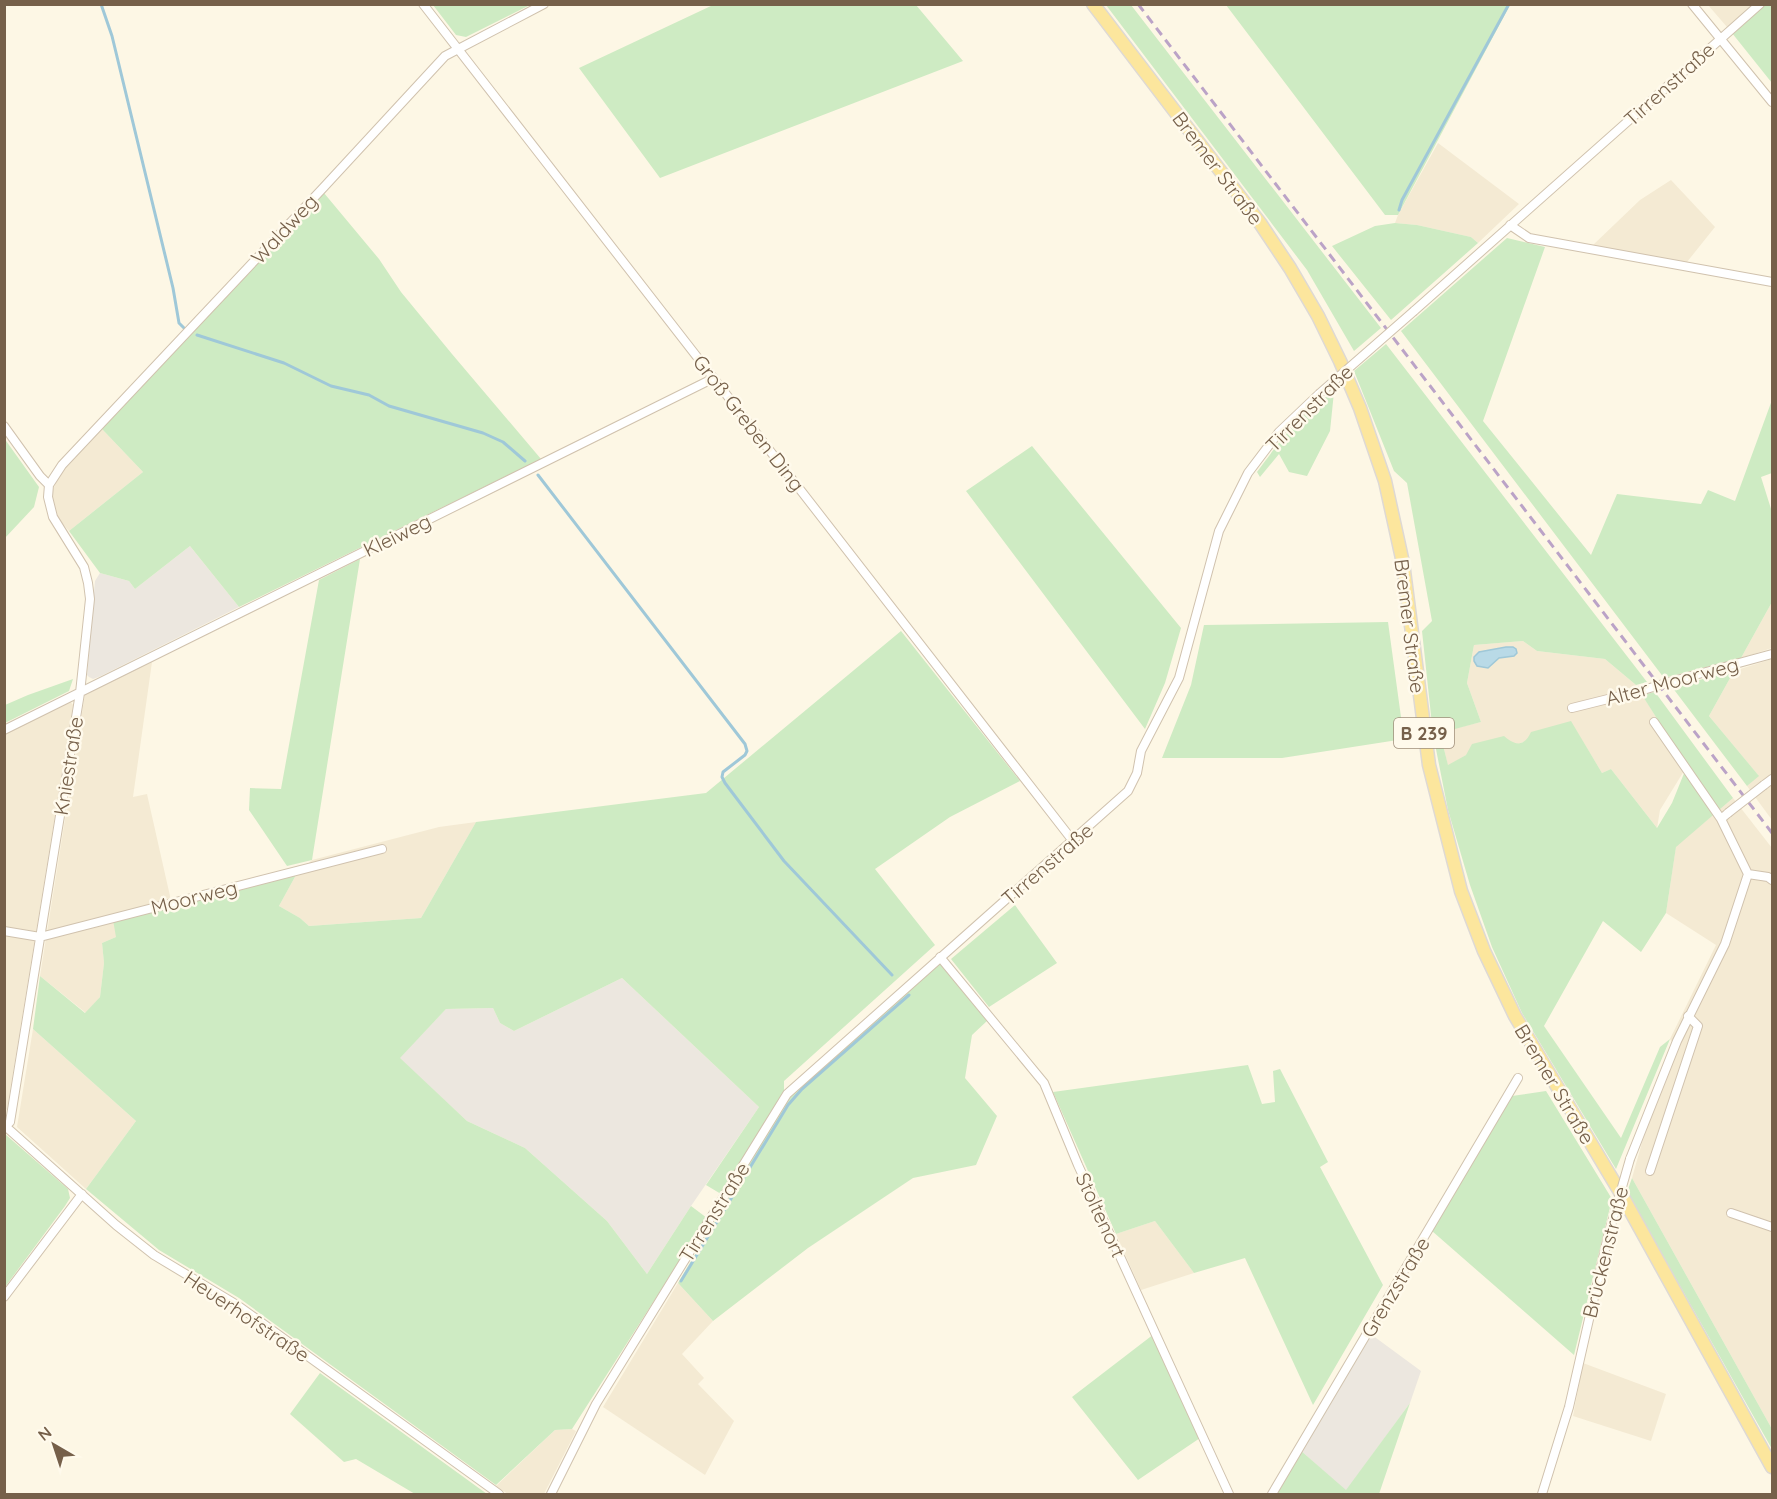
<svg xmlns="http://www.w3.org/2000/svg" width="1777" height="1499" font-family="Quicksand,sans-serif">
<style>
.residential{fill:#f4ead3}
.industrial{fill:#ece7df}
.green{fill:#ceebc3}
.water{fill:#b9dae7;stroke:#9fc8d8;stroke-width:1.5}
.lines{fill:none;stroke-linecap:round;stroke-linejoin:round}
.stream{stroke:#9fc8d8;stroke-width:3}
.street-casing{stroke:#d0c2ae;stroke-width:10}
.primary-casing{stroke:#ded9d4;stroke-width:15}
.street{stroke:#fff;stroke-width:8}
.primary{stroke:#fce69d;stroke-width:12}
.rail{stroke:#bba3c7;stroke-width:3;stroke-dasharray:9 6;stroke-linecap:butt}
.street-bridge-casing{stroke:#d0c2ae;stroke-width:10;stroke-linecap:butt}
.street-bridge{stroke:#fff;stroke-width:8}
.labels{text-anchor:middle;dominant-baseline:central;stroke-width:5;stroke-linejoin:round;paint-order:stroke}
.shield{fill:#fffaec;stroke:#9f8e7b;stroke-width:1.5}
.shield-label{font-size:18px;font-weight:bold;fill:#76604a}
.street-label{font-size:20px;fill:#76604a;stroke:#fffaec}
</style>
<rect width="100%" height="100%" fill="#fdf7e5"/>
<path class="residential" d="M1708,5H1754L1727,27Z
M1438,143L1519,204L1478,243L1471,237L1417,225L1395,223L1398,215Z
M1671,180L1715,227L1687,262L1592,246L1640,200Z
M102,429L143,472L69,531L56,516L51,494L61,472Z
M1772,602V648L1741,658Z
M1523,641L1537,651L1605,659L1636,685L1687,766L1660,810L1657,828L1611,769L1602,773L1571,722L1519,744L1512,743L1466,755L1448,766L1440,732L1481,722L1467,683L1474,645Z
M1772,659V820L1747,786L1758,775L1709,716L1734,671Z
M152,662L133,797L147,794L172,905L116,937L102,943L104,963L100,997L86,1013L40,976L85,694Z
M70,701L73,705L7,1109L5,1111V734Z
M1733,798L1772,848V1429L1632,1178L1649,1118L1677,1050L1670,1039L1716,945L1666,913L1676,846Z
M476,822L421,918L309,926L300,918L279,906L296,875L312,860L439,827Z
M33,1029L136,1121L86,1189L17,1127Z
M1155,1221L1194,1273L1141,1290L1116,1234Z
M678,1283L713,1321L682,1354L704,1378L698,1384L734,1421L705,1475L603,1407Z
M1583,1363L1666,1394L1651,1441L1573,1416Z
M572,1429L576,1431L544,1494H508L496,1486L555,1430Z"/>
<path class="industrial" d="M190,546L239,607L101,676L93,679L89,677L87,675L95,581L100,573L129,581L135,589Z
M622,978L759,1107L691,1206L647,1274L607,1221L525,1148L467,1121L399,1058L446,1009L493,1008L500,1023L514,1031Z
M1372,1335L1421,1371L1410,1403L1346,1491L1300,1450L1325,1406Z"/>
<path class="green" d="M433,5H530L466,37L456,35Z
M713,5H916L963,61L660,178L579,68Z
M1106,5H1131L1381,328L1354,351L1307,270Z
M1226,5H1510L1398,215H1385Z
M1765,5H1772V83L1732,33Z
M324,193L379,259L401,292L452,354L541,459L239,607L190,546L135,589L129,581L100,573L69,531L143,472L102,429Z
M1395,223L1417,225L1471,237L1478,243L1391,320L1332,246L1375,226Z
M1507,238L1545,247L1483,421L1591,555L1617,494L1701,504L1708,490L1735,501L1772,400V473L1761,477L1772,512V602L1741,658L1664,678L1401,331Z
M1386,344L1647,682L1636,685L1605,659L1537,651L1523,641L1474,645L1467,683L1481,722L1440,733L1448,765L1466,755L1472,744L1504,736C1516,746 1524,747 1531,732L1571,721L1602,773L1611,769L1657,828L1672,803L1687,766L1642,695L1655,692L1733,798L1676,847L1666,913L1641,952L1603,921L1544,1026L1621,1138L1660,1047L1670,1039L1616,1169L1522,1013L1492,947L1470,885L1448,810L1433,734L1422,631L1432,621L1407,483L1394,471L1354,371Z
M1334,392L1330,431L1307,476L1289,472L1279,454L1260,477L1257,472C1277,445 1304,408 1334,392Z
M4,438L39,487L34,507L5,538Z
M1032,446L1181,628L1165,683L1145,729L966,491Z
M360,559L312,860L287,866L249,810L250,788L281,789L319,580Z
M1388,622L1404,739L1282,758H1162L1191,685L1204,625Z
M901,631L1020,781L950,817L875,869L935,945L784,1081V1091L721,1194L706,1185L759,1107L622,978L514,1031L500,1023L493,1008L446,1009L400,1058L467,1121L525,1148L607,1221L647,1274L691,1206L707,1218L572,1429L555,1430L496,1485L239,1298L159,1250L86,1189L136,1121L33,1029L40,976L85,1013L100,997L104,963L102,943L116,937L113,920L296,875L279,906L300,918L309,926L421,918L476,822L706,793Z
M1734,671L1709,716L1759,776L1747,786L1672,687Z
M73,679L69,691L5,723V705L28,695Z
M1015,905L1057,963L989,1007L951,959Z
M939,962L987,1021L972,1035L965,1078L997,1116L976,1165L913,1178L808,1248L713,1321L678,1283L789,1097Z
M1248,1065L1262,1104L1275,1102L1273,1071L1280,1069L1328,1162L1320,1167L1383,1285L1313,1405L1245,1258L1194,1273L1155,1221L1116,1234L1053,1092Z
M1546,1091L1612,1199L1574,1355L1432,1231L1512,1096Z
M5,1134L68,1189L70,1198L65,1206L5,1287Z
M1632,1178L1772,1429V1449L1627,1192Z
M1154,1334L1200,1438L1138,1480L1072,1397Z
M320,1373L487,1494H415L356,1459L344,1462L290,1414Z
M1410,1403L1379,1494H1275L1300,1450L1346,1490Z"/>
<path class="water" d="M1506,647H1513L1516,649L1517,653L1514,656L1499,658L1488,668L1477,666L1474,661V657L1479,652Z"/>
<g class="lines">
<path class="stream" d="M101,4L112,36L173,288L179,323L184,328
M1399,210L1402,200L1509,4
M197,335L284,363L331,386L369,395L389,406L483,433L503,442L525,461
M538,475L745,744L747,751L745,755L723,772L722,777L725,783L784,861L892,975
M681,1281L788,1105L802,1089L909,995"/>
<g class="street-casing">
<path id="street" d="M423,4L1073,841
M1692,4L1772,102
M1510,225L1529,238L1772,282
M1414,311L1760,4
M4,426L40,476L49,485
M1673,681L1772,654
M1572,708L1640,691
M1654,722L1721,819
M4,730L714,378
M1764,785L1772,779
M1748,874L1768,877L1772,880
M4,931L40,937L382,849
M940,957L1044,1083L1078,1165L1229,1494
M4,1125L116,1225L154,1255L237,1305L499,1494
M6,1126L10,1122L80,693L90,599L88,583L84,567L53,517L48,497L49,485L62,465L323,188L445,56L544,4
M1630,1159L1677,1041L1725,944L1748,874L1721,819L1728,813
M1650,1171L1698,1026L1688,1016
M1731,1213L1772,1227
M4,1297L82,1194
M551,1494L596,1404L787,1094L1128,791L1137,773L1141,751L1179,678L1219,531L1248,473L1279,432L1319,394
M1272,1494L1518,1078
M1542,1494L1569,1407L1608,1236"/>
</g>
<g class="primary-casing">
<path id="primary" d="M1093,4L1260,223L1290,268L1318,316L1340,361L1360,408L1385,481L1403,563L1429,765L1461,891L1484,951L1515,1016L1620,1192L1772,1467"/>
</g>
<use href="#street" class="street"/>
<use href="#primary" class="primary"/>
<path class="rail" d="M1138,4L1772,833"/>
<g class="street-bridge-casing">
<path id="street-bridge" d="M1319,394L1414,311
M1640,691L1673,681
M1728,813L1764,785
M1608,1236L1630,1159"/>
</g>
<use href="#street-bridge" class="street-bridge"/>
</g>
<g class="labels">
<rect class="shield" x="1394" y="718" width="60" height="30" rx="4.5"/>
<g class="shield-label">
<text x="1424" y="733">B 239</text>
</g>
<g class="street-label">
<text transform="translate(1669 84) rotate(-42)">Tirrenstraße</text>
<text transform="translate(1218 168) rotate(53)">Bremer Straße</text>
<text transform="translate(284 229) rotate(-47)">Waldweg</text>
<text transform="translate(1309 408) rotate(-45)">Tirrenstraße</text>
<text transform="translate(749 423) rotate(52)">Groß Greben Ding</text>
<text transform="translate(397 535) rotate(-26)">Kleiweg</text>
<text transform="translate(1410 626) rotate(83)">Bremer Straße</text>
<text transform="translate(1672 681) rotate(-15)">Alter Moorweg</text>
<text transform="translate(68 766) rotate(-81)">Kniestraße</text>
<text transform="translate(1047 864) rotate(-41)">Tirrenstraße</text>
<text transform="translate(194 897) rotate(-14)">Moorweg</text>
<text transform="translate(1555 1084) rotate(59)">Bremer Straße</text>
<text transform="translate(714 1212) rotate(-58)">Tirrenstraße</text>
<text transform="translate(1101 1215) rotate(65)">Stoltenort</text>
<text transform="translate(1605 1252) rotate(-76)">Brückenstraße</text>
<text transform="translate(1395 1287) rotate(-59)">Grenzstraße</text>
<text transform="translate(247 1316) rotate(34)">Heuerhofstraße</text>
</g>
</g>
<rect width="1777" height="1499" fill="none" stroke="#76604a" stroke-width="12"/>
<g transform="translate(54 1445) rotate(321)" stroke="#fffaec" stroke-width="4.5" paint-order="stroke">
<path d="M0-4.5L10 22L0 15L-10 22Z" fill="#76604a"/>
<text y="-9" font-size="16" font-weight="bold" text-anchor="middle" fill="#76604a">N</text>
</g>
</svg>
